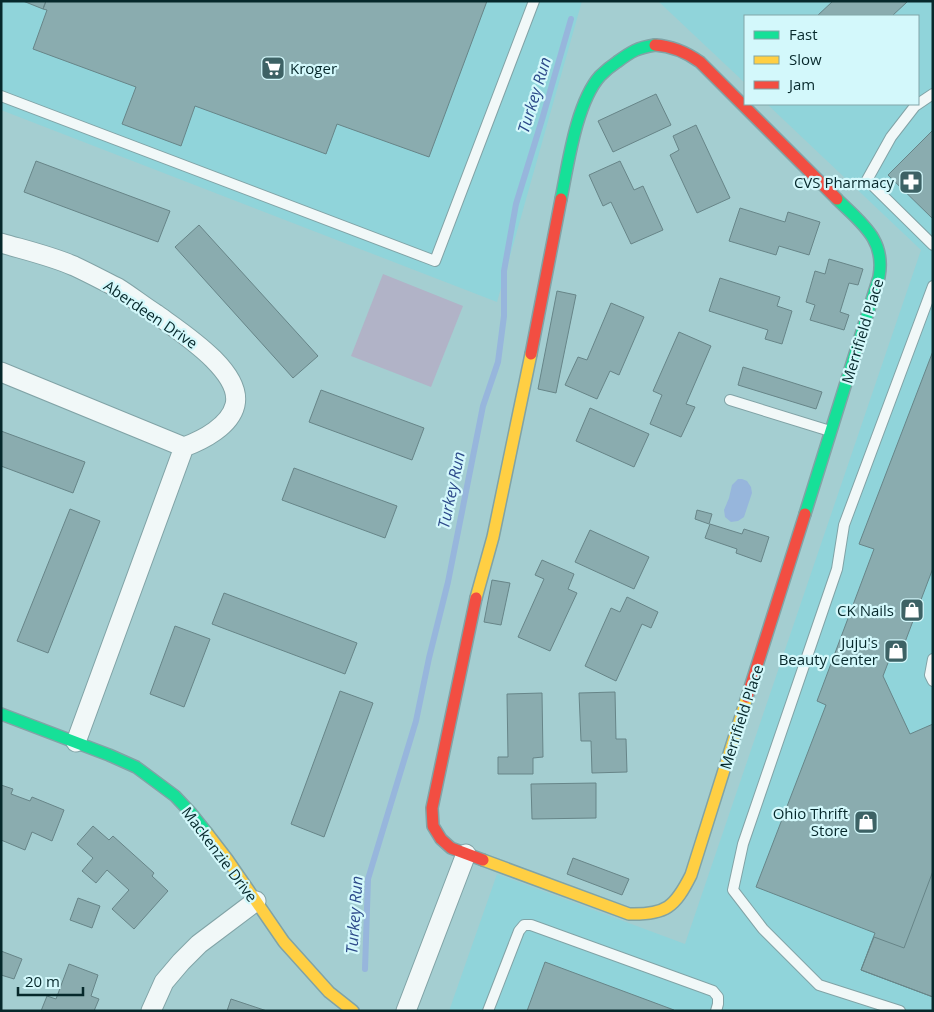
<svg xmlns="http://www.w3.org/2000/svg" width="934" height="1012" font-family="'Open Sans',sans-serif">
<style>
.built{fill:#90d4da}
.green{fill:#b1b3c7}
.water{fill:#97b6dc}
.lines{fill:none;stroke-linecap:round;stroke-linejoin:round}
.stream{stroke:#97b6dc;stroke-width:6}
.building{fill:#8aacaf;stroke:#678588}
.lane-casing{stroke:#81a3a6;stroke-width:12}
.street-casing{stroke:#81a3a6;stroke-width:21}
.fast-casing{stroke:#81a3a6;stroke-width:14}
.slow-casing{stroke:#81a3a6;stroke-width:14}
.jam-casing{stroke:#81a3a6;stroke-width:14}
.lane{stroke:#f1f8f8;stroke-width:10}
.street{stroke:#f1f8f8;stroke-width:19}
.fast{stroke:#16e098;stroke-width:11}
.slow{stroke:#ffcf43;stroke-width:11}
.jam{stroke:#f24e42;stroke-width:11}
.labels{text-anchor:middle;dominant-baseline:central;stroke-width:4.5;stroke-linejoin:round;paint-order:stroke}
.poi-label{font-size:15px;fill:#06282b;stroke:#d3f8fb;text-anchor:end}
.street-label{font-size:15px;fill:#06282b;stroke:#d3f8fb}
.water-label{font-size:16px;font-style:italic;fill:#2c4989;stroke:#d3f8fb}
</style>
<rect width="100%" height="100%" fill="#a4ced1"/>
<path class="built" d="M1,1H582L497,302L1,110Z
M658,1H933V1011H449L497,874L685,944L921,250L767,104H918V16H745V83Z"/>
<path class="green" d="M383,274L463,306L431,387L351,356Z"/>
<path class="water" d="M738,479H742L747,481L751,487L752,493L744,517L738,521L731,522L725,517L724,510L729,498L732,485Z"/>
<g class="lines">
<path class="stream" d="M365,969L368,879L416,721L429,658L448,582L483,406L498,362L504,316V271L516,204L541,123L571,19"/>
</g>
<path class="building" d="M23,1H46L43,9Z
M46,1H487L429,157L337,124L326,154L195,106L181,146L122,124L136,87L33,49L47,10L43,9Z
M833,1H907V2L892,16H817Z
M656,94L671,125L613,152L598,121Z
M696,125L730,198L697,213L670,155L679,150L673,136Z
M933,130V219L888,175Z
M36,161L170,211L158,242L24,192Z
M620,161L634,190L643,186L663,230L631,244L611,202L603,206L589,175Z
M740,208L785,222L788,212L820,222L809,255L779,246L776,255L729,241Z
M199,225L318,356L293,378L175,247Z
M829,259L863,269L858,285L849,283L840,312L849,315L844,330L810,320L815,305L806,302L815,271L825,274Z
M720,278L780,297L777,306L792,311L782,344L765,339L768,330L709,311Z
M557,291L576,295L556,393L538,389Z
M611,303L644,317L619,375L610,371L597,399L565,385L578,357L587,360Z
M679,332L711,346L686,404L695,407L681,437L650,424L662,395L653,391Z
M933,351V568L899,658L891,655L883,676L910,734L933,724V997L861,970L875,933L756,887L826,705L817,701L874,549L859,544Z
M743,367L822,392L816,409L738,385Z
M321,390L424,428L412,460L309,422Z
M590,408L649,434L634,467L576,441Z
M1,431L85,462L73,493L1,466Z
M294,468L397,506L385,538L282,500Z
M70,509L100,521L48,653L17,641Z
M697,510L712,514L709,524L695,519Z
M710,524L742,534L744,529L769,537L761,562L736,553L737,549L705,538Z
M590,530L649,557L634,589L575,562Z
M542,560L574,574L568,589L577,593L550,651L518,637L544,579L535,575Z
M492,580L510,583L501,625L484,622Z
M224,593L357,643L345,674L212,624Z
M627,597L658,612L651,628L642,624L616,681L585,666L611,608L620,612Z
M175,626L210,639L184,707L150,694Z
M340,691L373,703L324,837L291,824Z
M615,692L616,739H626L627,772L592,773L591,741H581L579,693Z
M542,693L543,757L533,758V774H498V757H508L507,694Z
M596,783V818L532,819L531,784Z
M1,785L13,789L11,794L30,801L32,797L64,810L52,841L32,832L25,850L1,840Z
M93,826L109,840L113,836L154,873L152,876L168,891L134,929L112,909L129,890L107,870L96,883L82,871L93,858L77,844Z
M573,858L629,879L622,895L567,874Z
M933,871V997L861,970L874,937L904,948Z
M78,898L100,906L92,928L70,920Z
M1,951L22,959L14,979L1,975Z
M545,962L674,1010V1011H527Z
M69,964L98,975L91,996L99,999L94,1011H41L47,996L56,999Z
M231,999L267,1011H227Z"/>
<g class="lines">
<g class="lane-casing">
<path id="lane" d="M933,94L915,106L891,137L867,180L933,245
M1,96L435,261L534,1
M730,400L830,431
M933,659L930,675L933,681
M488,1011L519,931L524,925H531L713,991L718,997V1004L716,1011
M900,1011L819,985L763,929L733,890L743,844L837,569L844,525L933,286"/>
</g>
<g class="street-casing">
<path id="street" d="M1,243C25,250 51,256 74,266C89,273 104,281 118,288C131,296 143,306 156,314C179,331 243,371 235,405C230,426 203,440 184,447
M1,372L184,447L76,742
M151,1011L164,982L181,962L199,944L256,901
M406,1011L466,854"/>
</g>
<g class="fast-casing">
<path id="fast" d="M561,199C568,165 576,103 600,76C605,71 611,66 617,62C632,51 637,48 655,45
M805,514L879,277C886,239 861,223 837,199
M1,714L109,755L136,767L175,796L191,813L207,833"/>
</g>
<g class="slow-casing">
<path id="slow" d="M476,598L493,537L531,354
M207,833L227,859L284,942L329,992L353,1011
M483,860L629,914C666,915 675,907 691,875L747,697"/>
</g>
<g class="jam-casing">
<path id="jam" d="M655,45C672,46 686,52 700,62L837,199
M531,354L561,199
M476,598L432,808L433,826L441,839L451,848L483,860
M747,697L805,514"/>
</g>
<use href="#lane" class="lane"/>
<use href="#street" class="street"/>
<use href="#fast" class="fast"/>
<use href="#slow" class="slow"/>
<use href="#jam" class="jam"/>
</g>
<defs>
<g id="supermarket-square" transform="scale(1.25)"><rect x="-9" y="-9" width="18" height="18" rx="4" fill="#3d6265" stroke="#d3f8fb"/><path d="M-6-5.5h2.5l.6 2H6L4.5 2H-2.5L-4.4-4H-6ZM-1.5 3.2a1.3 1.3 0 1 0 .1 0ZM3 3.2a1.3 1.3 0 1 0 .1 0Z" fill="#fff"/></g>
<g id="pharmacy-square" transform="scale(1.25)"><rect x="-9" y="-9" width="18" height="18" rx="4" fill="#3d6265" stroke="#d3f8fb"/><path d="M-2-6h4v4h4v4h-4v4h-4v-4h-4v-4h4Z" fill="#fff"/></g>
<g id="shop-square" transform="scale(1.25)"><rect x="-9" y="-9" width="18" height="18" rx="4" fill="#3d6265" stroke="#d3f8fb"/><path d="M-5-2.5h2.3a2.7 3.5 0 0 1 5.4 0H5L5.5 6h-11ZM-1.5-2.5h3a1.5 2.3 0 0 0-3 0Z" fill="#fff"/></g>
</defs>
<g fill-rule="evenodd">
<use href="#supermarket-square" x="273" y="68"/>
<use href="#pharmacy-square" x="911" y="182"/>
<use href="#shop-square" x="912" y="610"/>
<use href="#shop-square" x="896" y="651"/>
<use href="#shop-square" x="866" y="822"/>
</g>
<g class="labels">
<g class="poi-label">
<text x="290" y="68" text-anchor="start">Kroger</text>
<text x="894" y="182">CVS Pharmacy</text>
<text x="894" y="610">CK Nails</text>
<text x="878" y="642">Juju's<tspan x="878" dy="17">Beauty Center</tspan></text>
<text x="848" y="813">Ohio Thrift<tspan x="848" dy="17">Store</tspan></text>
</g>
<g class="street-label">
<text transform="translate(151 314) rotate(34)">Aberdeen Drive</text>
<text transform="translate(862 331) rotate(-73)">Merrifield Place</text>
<text transform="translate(741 717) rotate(-72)">Merrifield Place</text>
<text transform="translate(220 854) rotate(53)">Mackenzie Drive</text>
</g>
<g class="water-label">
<text transform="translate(534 95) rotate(-73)">Turkey Run</text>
<text transform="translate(451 490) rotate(-78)">Turkey Run</text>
<text transform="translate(354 915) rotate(-86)">Turkey Run</text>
</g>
</g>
<rect width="934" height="1012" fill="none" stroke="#06282b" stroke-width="5"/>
<rect x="744" y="15" width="175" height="90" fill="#d3f8fb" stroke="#81a5a8"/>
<rect x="754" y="31" width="25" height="8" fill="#16e098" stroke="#81a5a8"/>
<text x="789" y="40" font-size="15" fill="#06282b">Fast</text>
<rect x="754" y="56" width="25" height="8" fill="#ffcf43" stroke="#81a5a8"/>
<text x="789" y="65" font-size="15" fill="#06282b">Slow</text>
<rect x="754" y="81" width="25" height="8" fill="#f24e42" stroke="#81a5a8"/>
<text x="789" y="90" font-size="15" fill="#06282b">Jam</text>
<path d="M18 987v8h65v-8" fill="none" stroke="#06282b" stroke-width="2.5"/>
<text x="25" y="987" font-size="15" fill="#06282b" stroke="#d3f8fb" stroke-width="4" paint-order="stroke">20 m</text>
</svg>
